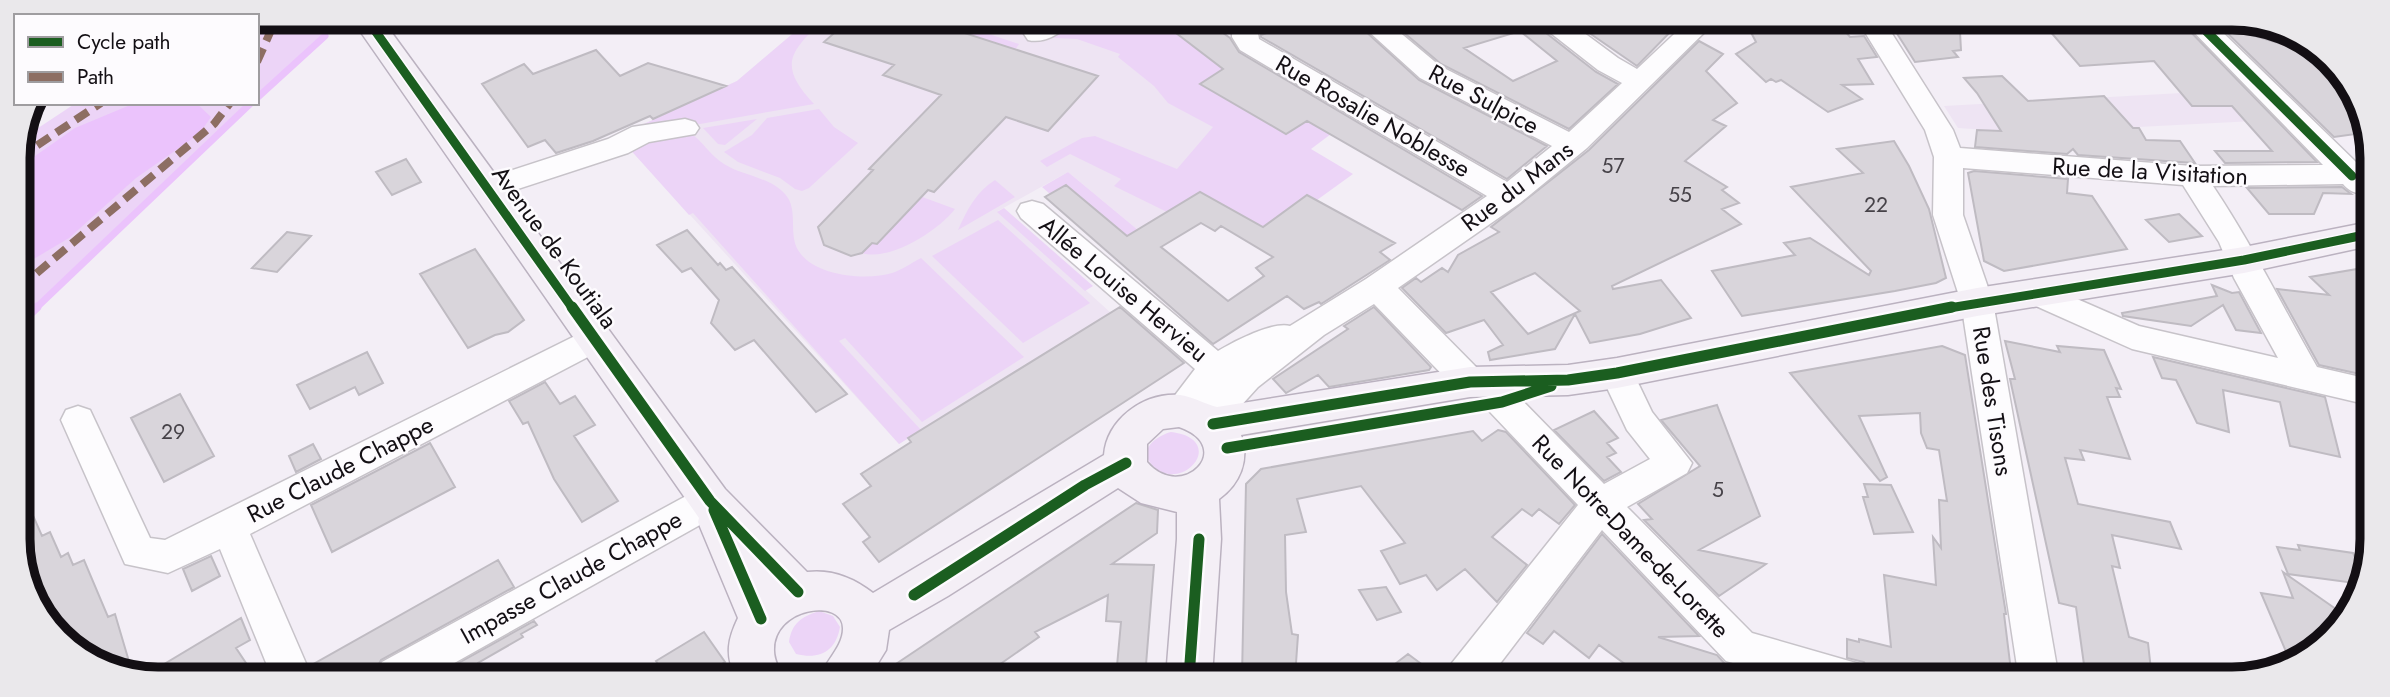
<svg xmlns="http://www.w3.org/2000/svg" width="2390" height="697" font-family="Jost,sans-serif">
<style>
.built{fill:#eee4f3}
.green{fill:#ecd4f7}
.water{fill:#ebc3fc}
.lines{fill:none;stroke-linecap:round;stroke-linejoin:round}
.stream-far1{stroke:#ebc3fc;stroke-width:7}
.stream{stroke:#ebc3fc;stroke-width:9}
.building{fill:#d9d5db;stroke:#bfbbc2;stroke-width:2;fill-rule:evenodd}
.minor-casing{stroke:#c7c3c9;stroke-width:3}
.major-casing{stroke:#bbb2c0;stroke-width:3}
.minor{fill:#fdfcfe;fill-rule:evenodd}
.major{fill:#f4eff6;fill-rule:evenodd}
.quiet{stroke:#8d6e63;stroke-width:8;stroke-dasharray:15 8;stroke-linecap:butt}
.cycleway-far1-casing{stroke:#fdfbfe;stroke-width:12}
.cycleway-casing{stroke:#fdfbfe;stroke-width:16}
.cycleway-far1{stroke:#1b5e20;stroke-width:9}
.cycleway{stroke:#1b5e20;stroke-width:11}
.labels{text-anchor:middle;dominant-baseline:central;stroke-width:5;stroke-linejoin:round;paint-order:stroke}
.number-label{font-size:21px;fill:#464248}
.street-label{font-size:24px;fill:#130f14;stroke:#fdfbfe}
.rim{fill:none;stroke:#130f14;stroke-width:9}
</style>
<rect width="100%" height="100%" fill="#f3eef6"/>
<path class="built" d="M810,19L1073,20L1128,53L1233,131L1197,195L1138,230L1068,172L998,211L1111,313L899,444L618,136L737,81Z
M2182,93L2192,106H2240L2254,121L2042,132L2002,131L1958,128L1944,106Z"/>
<path class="green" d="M257,18H342L344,20L257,98Z
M810,19H824C789,53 778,65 814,104L700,124L675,121L651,123L618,136L737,81Z
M1068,20H1137L1150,30L1163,23L1213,61L1241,46L1250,52L1242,57L1249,91L1217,73L1200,84L1306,120L1331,134L1311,149L1353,174L1317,200L1307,195L1295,204L1327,263L1201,192L1167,212L1114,186L1121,179L1070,154L1047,167L1040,161L1082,138L1095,136L1177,169L1213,127L1168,103L1154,86L1118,57L1120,54L1077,39L1054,38V30Z
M946,24L965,26L1019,44L1015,50L938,25Z
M76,103H251L19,324L18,149L20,140Z
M819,109L834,127L858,143L809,188L802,191L795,189L780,178L738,162L724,152L752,135L767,118Z
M757,119L725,145L718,144L703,128Z
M688,132C703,140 709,155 724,164C743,176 770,177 785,194C799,209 788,233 798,250C813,276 866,281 892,273C902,270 911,263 921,258L1024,357L922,422L845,338L839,341L921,430L899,444L693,213L689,215L627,146Z
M1068,172L1138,230L1127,236L1066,185L1050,194L1042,187Z
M995,180L1015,197L958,230C967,210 976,192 995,180Z
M906,191L955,209C939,230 890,262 862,253L872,243L877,244L919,199Z
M1004,208L1093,286L1085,291L997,212Z
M998,220L1090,303L1023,343L932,256Z
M1171,432C1229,439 1183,495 1153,466C1137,450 1156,436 1171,432Z
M819,611L833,616L840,627C836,651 820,660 796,654L789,642C792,623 801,617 819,611Z"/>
<path class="water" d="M135,103H196L211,117L199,134L136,178L69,238L27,263L18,271V168L75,128Z"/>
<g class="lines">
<path class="stream-far1" d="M257,98L325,36
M35,309L251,103"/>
<path class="stream" d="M19,324L37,307"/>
</g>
<path class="building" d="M850,19H921L1098,76L1048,131L1006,117L934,192L928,190L877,244L872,243L862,253L851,256L824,245L818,227L873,170L869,169L941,95L883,75L894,65L824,42Z
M1159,20H1205L1230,38L1239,52L1482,196L1462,210L1307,121L1286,134L1200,84L1223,69Z
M1305,20H1353L1419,80L1547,146L1507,179L1261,37V35Z
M1389,20L1536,21L1541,29L1596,72L1618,84L1569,129L1441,64ZM1520,31L1557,61L1513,81L1464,48Z
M1572,21H1681L1637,66Z
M1745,21H1836L1850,37L1864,36L1877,57L1858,59L1873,84L1842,85L1862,99L1828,112L1781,80L1776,82L1771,79L1766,82L1736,54L1756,42Z
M1908,21H1925L1936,33L1960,32L1961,50L1953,51L1958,57L1915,62L1891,24Z
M2042,22H2181L2317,162L2225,163L2215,151H2272L2232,106H2192L2154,61L2080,66Z
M2219,25L2301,50L2348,89L2370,132L2334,137Z
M1699,41L1723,54L1706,71L1737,103L1713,120L1726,126L1685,161L1727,187L1722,190L1739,203L1722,209L1741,224L1612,286L1613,289L1661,280L1691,318L1640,334L1590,343L1575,314L1555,349L1490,360L1488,352L1503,345L1484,320L1446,333L1402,288L1416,278L1421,282L1442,268L1448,272L1458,255L1499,232L1491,227L1589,150ZM1535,273L1580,311L1528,334L1491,292Z
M596,50L620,76L648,63L726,86L653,119L650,116L593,141L556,153L545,140L528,147L482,84L524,64L533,74Z
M2002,76L2028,101L2104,96L2133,128H2139L2146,140L2180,141L2195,163L2078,155L2073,149L2067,154L1975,147L1977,130L2001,131L1977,93L1964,78Z
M1894,141L1909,166L1929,209L1946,278L1936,283L1895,291L1742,316L1712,271L1795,255L1784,243L1810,238L1869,275L1871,271L1791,187L1863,173L1837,149Z
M406,159L421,182L392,195L376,172Z
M1974,171L2068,179L2067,193L2092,196L2127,249L2004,271L1984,261L1968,173Z
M1066,185L1127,236L1200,192L1263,227L1307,195L1395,243L1380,252L1390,260L1321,304L1319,302L1304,309L1287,296L1213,344L1045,197ZM1201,223L1215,231L1221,226L1273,257L1256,268L1264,276L1228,301L1161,247Z
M2342,187L2351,194L2323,193L2314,214H2269L2247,188Z
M2179,214L2202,236L2169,242L2146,220Z
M687,230L718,265L720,263L726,270L732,267L847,394L816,412L754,340L735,350L711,323L719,300L691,268L682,272L657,245Z
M287,232L311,236L277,272L252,268Z
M475,249L524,320L508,332L495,335L468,348L420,274Z
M2369,267V376L2319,365L2277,289L2329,295L2310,277Z
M2212,285L2232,293L2239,292L2261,333L2236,330L2223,305L2191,326L2123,316L2122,313L2217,296Z
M1120,307L1184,363L879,562L863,542L870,537L843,504L871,486L861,474L911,442L908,438Z
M1374,307L1431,367L1429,370L1329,387L1318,375L1286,393L1273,379L1348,329L1344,326Z
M2005,341L2060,352L2057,346L2104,350L2121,389L2116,388L2120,397H2107L2130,459L2080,450L2084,460L2065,458L2078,504L2170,522L2181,549L2112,535L2120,568L2112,566L2129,637L2148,643L2152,679H2086L2076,607L2059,603L2010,379H2015Z
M1942,346L1965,355L2006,614H2004L2012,679H1913L1877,668L1875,678H1872L1864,662L1847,658V639L1859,642V639L1891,647L1884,575L1936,585L1933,537L1941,548L1939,500L1947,501L1939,450L1927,448L1921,433L1920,413L1859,416L1887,477L1880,481L1790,373Z
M367,352L383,383L359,395L355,387L310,409L297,385Z
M2153,357L2325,397L2340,457L2290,446L2280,402L2223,390L2229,432L2197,423L2176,380L2162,378Z
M545,382L560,404L575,396L595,425L574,436L618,501L582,522L554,479L528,422L523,424L509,401Z
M180,394L214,456L164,482L131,418Z
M1717,405L1760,516L1699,550L1766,564L1719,596L1644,520L1652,519L1638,504L1700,466L1661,420Z
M1594,411L1618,438L1607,443L1616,453L1607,457L1621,472L1604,481L1554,430Z
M1498,430L1506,432L1575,505L1559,524L1539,509L1532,516L1522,509L1492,537L1527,565L1497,602L1465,569L1437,590L1426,575L1400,584L1381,551L1405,543L1361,486L1297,499L1306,532L1285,535L1286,592L1292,634L1298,635L1295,677H1242L1246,484L1261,469L1473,431L1482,441Z
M430,443L455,487L332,552L311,505Z
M313,444L321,459L296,472L289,456Z
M1864,484L1891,485L1913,532L1874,534L1863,497H1868Z
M20,486L42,536L50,532L61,557L68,553L73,565L84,560L108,617L115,614L133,675H121L52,632L20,567Z
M1136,503L1158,510L1157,533L1112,564L1154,565L1145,677H1116L1121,622L1106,621L1108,595L1035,632L1039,637L996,667L1002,677L878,676Z
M1602,534L1699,636L1658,637L1717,655L1725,664L1774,678H1644L1599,645L1589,658L1554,631L1543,644L1527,633Z
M2298,545L2353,553L2365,580L2362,584L2288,574L2277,547L2300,550Z
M211,556L220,576L192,591L183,569Z
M498,560L514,587L381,660L373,675H314L310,666Z
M2283,572L2343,614L2318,650L2290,661L2261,593L2293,598Z
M1386,587L1401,612L1377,620L1359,590Z
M241,618L250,640L236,648L254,675H146Z
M534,621L537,625L521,634L523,637L478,663L484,676L437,675Z
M704,632L725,662L703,676H666L656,661Z
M1408,654L1440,678L1378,677Z"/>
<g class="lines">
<g class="minor-casing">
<path id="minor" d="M1042,19L1073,20C1063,33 1044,44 1028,40L1024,34Z
M1244,20H1285L1281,26L1258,33L1259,39L1507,182L1552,146L1420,78L1356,20H1385L1440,66L1569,132L1622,83L1598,70L1543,27L1539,21H1568L1618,58L1637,69L1688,21H1716L1587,148L1520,203L1398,288L1482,373L1487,382L1482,391L1470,395L1458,391L1374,304L1324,335L1258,387L1219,430L1207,434L1195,430L1190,421L1180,425L1168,421L1163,411L1195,369L1021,218L1017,211L1021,204L1032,201L1043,204L1218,351C1233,342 1273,321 1290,326L1366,279L1487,196L1240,50L1232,37V30Z
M1858,21H1884L1953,130L1960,148L2192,166L2323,165L2184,22H2212L2358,164H2370V191C2358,195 2351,193 2343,184L2213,186C2252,244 2282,306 2317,367L2369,379V405L2132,349L2027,302L2022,294L2027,286L2038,282L2139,326L2278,358L2234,278L2219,242L2183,185L1963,168V215L1993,302L2059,679H2019L1961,302L1933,215L1934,157L1925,130Z
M685,119L695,122L699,128L695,134L649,142L628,153L487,199L476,196L472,189L476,182L608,139L632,127Z
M595,326L607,329L612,338L607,347L250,534L311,675H271L220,549L168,573L125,564L61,420L66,410L78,406L90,410L150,538L165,540Z
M1617,360L1629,364L1652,412L1692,463L1687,473L1627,507L1752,633L1863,665L1869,678H1784L1726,661L1602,530L1489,678H1446L1452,663L1578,505L1490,412L1485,402L1490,392L1502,389L1514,392L1604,484L1650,459L1627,430L1600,373L1605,364Z
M710,486L723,490L728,501L723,512L433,675H376L382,662L697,490Z"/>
</g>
<g class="major-casing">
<path id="major" d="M351,18H381L725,489L807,572C832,569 854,578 873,593L1104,455C1107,419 1144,392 1180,395C1191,396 1205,404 1217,407L1470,367L1568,365L1617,358L1977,288L2244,247L2369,222V246L2244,273L1977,316L1617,388L1568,395L1470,397L1241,435C1250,460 1240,484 1219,499L1221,539L1212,677H1166L1177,539V512L1141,503L1118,488L948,596L889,630L886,650L870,676H820C826,661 843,646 843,629C844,597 772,607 774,651C774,660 779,668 782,676H735C725,654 728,639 738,618L698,522L699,518ZM1179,427C1237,447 1182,503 1147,462V444L1163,429Z"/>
</g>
<use href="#minor" class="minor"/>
<use href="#major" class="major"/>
<path class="quiet" d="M1223,20L1245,30
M257,62L272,28L271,18
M18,158L101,103
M19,288L214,124L230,103"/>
<g class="cycleway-far1-casing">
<path id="cycleway-far1" d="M366,18L573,309
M2197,22L2352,176
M1943,309L2244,260L2369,234"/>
</g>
<g class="cycleway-casing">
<path id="cycleway" d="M572,307L710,501L798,592
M1213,424L1470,382L1568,380L1617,373L1952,307
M1227,448L1502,402L1551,386
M714,510L761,619
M914,595L1085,485L1126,463
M1189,677L1199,539"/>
</g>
<use href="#cycleway-far1" class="cycleway-far1"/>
<use href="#cycleway" class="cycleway"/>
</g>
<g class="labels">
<g class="number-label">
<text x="1613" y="166">57</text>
<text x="1680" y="195">55</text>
<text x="1876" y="205">22</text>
<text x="173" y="432">29</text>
<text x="1718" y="490">5</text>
</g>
<g class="street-label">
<text transform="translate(1484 99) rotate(28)">Rue Sulpice</text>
<text transform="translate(1373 116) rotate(30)">Rue Rosalie Noblesse</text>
<text transform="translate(2150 171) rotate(3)">Rue de la Visitation</text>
<text transform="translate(1517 186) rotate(-37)">Rue du Mans</text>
<text transform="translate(555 247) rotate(54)">Avenue de Koutiala</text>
<text transform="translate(1124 289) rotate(40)">Allée Louise Hervieu</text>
<text transform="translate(1993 401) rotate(81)">Rue des Tisons</text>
<text transform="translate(340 469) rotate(-27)">Rue Claude Chappe</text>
<text transform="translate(1631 536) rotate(46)">Rue Notre-Dame-de-Lorette</text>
<text transform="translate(571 577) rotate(-29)">Impasse Claude Chappe</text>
</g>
</g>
<path d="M0 0H2390V697H0ZM158 30H2232A128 128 0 0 1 2360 158V539A128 128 0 0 1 2232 667H158A128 128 0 0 1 30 539V158A128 128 0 0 1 158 30Z" fill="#eae8eb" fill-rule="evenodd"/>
<path class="rim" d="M158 30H2232A128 128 0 0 1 2360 158V539A128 128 0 0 1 2232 667H158A128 128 0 0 1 30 539V158A128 128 0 0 1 158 30Z"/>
<rect x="14" y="14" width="245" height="91" fill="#fdfbfe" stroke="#9f9da0" stroke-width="2"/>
<rect x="28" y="37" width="35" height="10" fill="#1b5e20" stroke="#9f9da0" stroke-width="2"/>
<text x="77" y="49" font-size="21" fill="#130f14">Cycle path</text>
<rect x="28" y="72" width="35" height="10" fill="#8d6e63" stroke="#9f9da0" stroke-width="2"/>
<text x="77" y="84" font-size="21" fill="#130f14">Path</text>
</svg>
